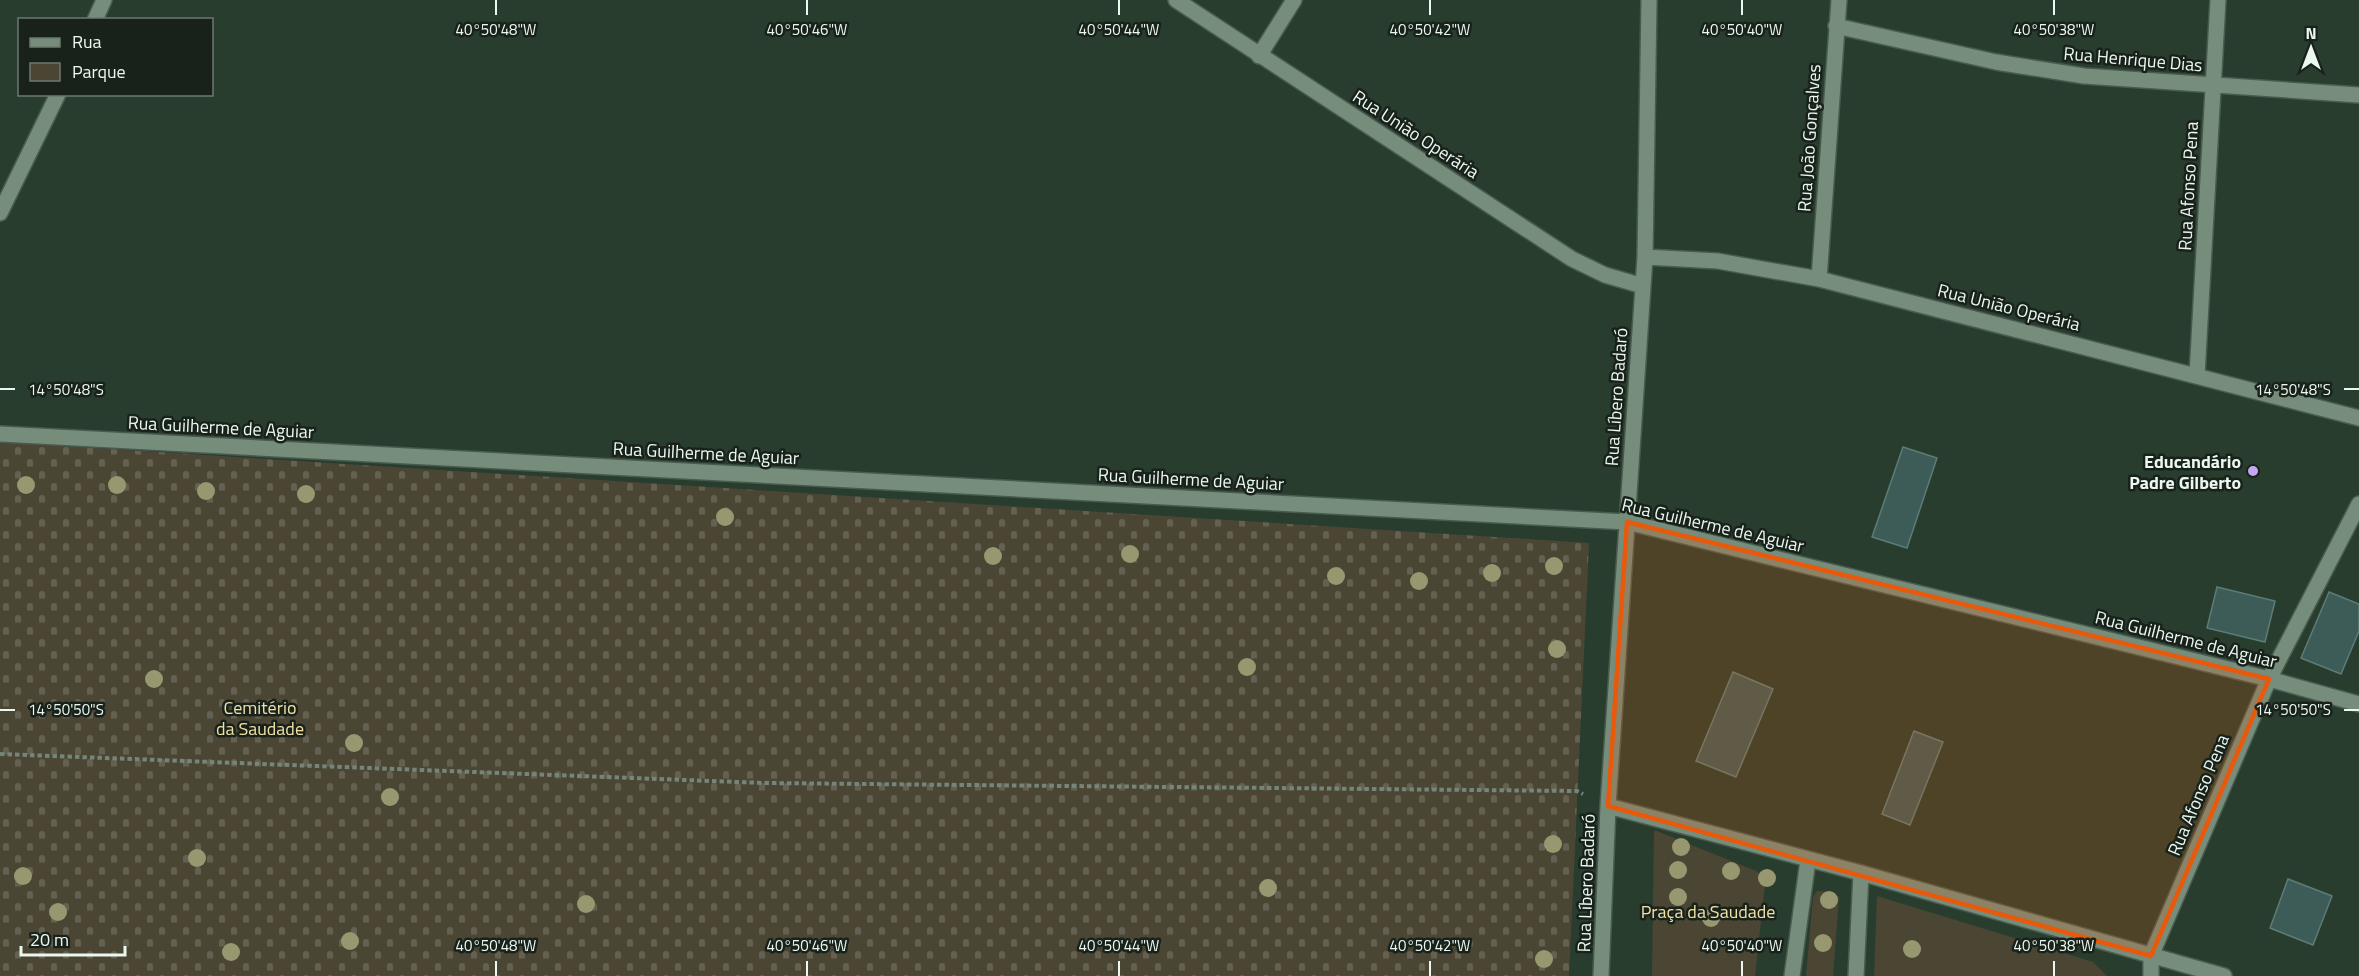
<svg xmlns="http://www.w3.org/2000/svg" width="2359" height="976" font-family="'Titillium Web',sans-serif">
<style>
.cemetery{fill:url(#cemetery-stones)}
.park{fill:#4b4634}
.building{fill:#3e5c57;stroke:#5d7c77;stroke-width:1.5}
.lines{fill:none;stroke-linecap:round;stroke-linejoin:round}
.minor-casing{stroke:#495b4f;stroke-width:18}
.path{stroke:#748579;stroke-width:4;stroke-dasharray:4.5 3;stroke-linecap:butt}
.minor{stroke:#768d7c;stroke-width:15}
.tree{fill:#979770}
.marked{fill:#e8590c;fill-opacity:0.2;stroke:#e8590c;stroke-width:4.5;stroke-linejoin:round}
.ticks{fill:none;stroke:#ebf8ef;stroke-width:2}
.poi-dot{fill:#c3a7f2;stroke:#18221b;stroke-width:2}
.labels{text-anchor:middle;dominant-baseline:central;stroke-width:5;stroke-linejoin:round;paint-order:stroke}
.street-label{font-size:18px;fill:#ebf8ef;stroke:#18221b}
.poi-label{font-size:18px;font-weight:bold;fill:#ebf8ef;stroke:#18221b;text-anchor:end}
.park-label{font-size:18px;fill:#f1e1a5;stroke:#18221b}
.ticks-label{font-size:15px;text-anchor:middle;fill:#ebf8ef;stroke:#18221b;stroke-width:5;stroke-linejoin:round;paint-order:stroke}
</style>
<defs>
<pattern id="cemetery-stones" width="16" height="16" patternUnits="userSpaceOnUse" patternTransform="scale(1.5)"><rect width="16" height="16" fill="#4b4634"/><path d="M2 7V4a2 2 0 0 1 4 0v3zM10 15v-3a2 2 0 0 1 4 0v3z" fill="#656152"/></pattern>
</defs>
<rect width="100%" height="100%" fill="#293d2f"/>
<path class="cemetery" d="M0,442L1589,543L1569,976H0Z"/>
<path class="park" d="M1654,830L1766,875L1755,976H1652Z
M1817,891L1834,892L1839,897L1833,976H1806L1813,897Z
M1877,896L2093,962L2107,976H1874Z"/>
<path class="building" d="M1903,447L1937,458L1907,548L1872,537Z
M2217,587L2275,601L2265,642L2207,628Z
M2329,592L2359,604V631L2341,674L2301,658Z
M1733,672L1773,689L1736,777L1696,761Z
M1914,731L1943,742L1910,825L1882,814Z
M2288,879L2332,896L2313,945L2270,928Z"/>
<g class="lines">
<g class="minor-casing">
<path id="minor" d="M1176,0L1572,259L1605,275L1643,286
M95,20L104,0
M1836,26L1996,62L2084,76L2359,95
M1259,56L1294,0
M0,213L58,94
M1645,257L1718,261L1819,279L2359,418
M1819,279L1839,0
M2197,375L2218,0
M0,434L1627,522L2269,679L2359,704
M1608,806L1861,873L2224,976
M1601,976L1608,806L1645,257L1649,0
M1792,976L1808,860
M1856,976L1861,873
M2151,976V956L2269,679L2359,504"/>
</g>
<path class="path" d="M0,754L764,783L1577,791L1583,794"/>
<use href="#minor" class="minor"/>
</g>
<g class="tree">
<circle cx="26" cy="485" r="9"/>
<circle cx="117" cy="485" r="9"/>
<circle cx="206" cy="491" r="9"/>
<circle cx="306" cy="494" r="9"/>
<circle cx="725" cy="517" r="9"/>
<circle cx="1130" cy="554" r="9"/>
<circle cx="993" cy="556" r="9"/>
<circle cx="1554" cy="566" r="9"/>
<circle cx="1492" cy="573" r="9"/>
<circle cx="1336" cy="576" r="9"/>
<circle cx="1419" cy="581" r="9"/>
<circle cx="1557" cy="649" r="9"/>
<circle cx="1247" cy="667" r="9"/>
<circle cx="154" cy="679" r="9"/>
<circle cx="354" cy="743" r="9"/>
<circle cx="390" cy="797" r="9"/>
<circle cx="1553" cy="844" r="9"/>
<circle cx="1681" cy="847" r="9"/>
<circle cx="197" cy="858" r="9"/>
<circle cx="1678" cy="870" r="9"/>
<circle cx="1731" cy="871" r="9"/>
<circle cx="23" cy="876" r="9"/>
<circle cx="1767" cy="878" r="9"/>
<circle cx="1268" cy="888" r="9"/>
<circle cx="1678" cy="897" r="9"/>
<circle cx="1829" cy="900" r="9"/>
<circle cx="586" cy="904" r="9"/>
<circle cx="58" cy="912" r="9"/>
<circle cx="1711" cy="918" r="9"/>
<circle cx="350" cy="941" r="9"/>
<circle cx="1823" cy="943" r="9"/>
<circle cx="1912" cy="949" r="9"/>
<circle cx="231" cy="952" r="9"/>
<circle cx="1544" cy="959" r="9"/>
</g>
<path class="marked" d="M1627,522L2269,679L2151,956L1608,806Z"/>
<path class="ticks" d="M496,0V15M807,0V15M1119,0V15M1430,0V15M1742,0V15M2054,0V15M0,389H15M2344,389H2359M0,710H15M2344,710H2359M496,961V976M807,961V976M1119,961V976M1430,961V976M1742,961V976M2054,961V976"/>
<circle class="poi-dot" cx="2253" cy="471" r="6"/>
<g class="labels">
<g class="street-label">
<text transform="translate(2133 59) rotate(5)">Rua Henrique Dias</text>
<text transform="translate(1416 134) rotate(33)">Rua União Operária</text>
<text transform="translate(1809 138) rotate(-86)">Rua João Gonçalves</text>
<text transform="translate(2188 186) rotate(-87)">Rua Afonso Pena</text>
<text transform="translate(2009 307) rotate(14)">Rua União Operária</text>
<text transform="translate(1616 397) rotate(-86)">Rua Líbero Badaró</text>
<text transform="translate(221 427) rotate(3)">Rua Guilherme de Aguiar</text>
<text transform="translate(706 453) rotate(3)">Rua Guilherme de Aguiar</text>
<text transform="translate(1191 479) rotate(3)">Rua Guilherme de Aguiar</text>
<text transform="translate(1713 525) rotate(13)">Rua Guilherme de Aguiar</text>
<text transform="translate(2186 639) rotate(14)">Rua Guilherme de Aguiar</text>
<text transform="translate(2198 795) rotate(-67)">Rua Afonso Pena</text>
<text transform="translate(1586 883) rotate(-88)">Rua Líbero Badaró</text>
</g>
<g class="poi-label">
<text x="2241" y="461">Educandário<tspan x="2241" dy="21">Padre Gilberto</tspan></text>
</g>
<g class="park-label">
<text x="260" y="707">Cemitério<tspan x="260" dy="21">da Saudade</tspan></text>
<text x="1708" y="911">Praça da Saudade</text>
</g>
</g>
<g class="ticks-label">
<text x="496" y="35">40°50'48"W</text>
<text x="807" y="35">40°50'46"W</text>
<text x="1119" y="35">40°50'44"W</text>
<text x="1430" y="35">40°50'42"W</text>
<text x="1742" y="35">40°50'40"W</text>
<text x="2054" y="35">40°50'38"W</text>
<text x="66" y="395">14°50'48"S</text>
<text x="2293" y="395">14°50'48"S</text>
<text x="66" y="715">14°50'50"S</text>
<text x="2293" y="715">14°50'50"S</text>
<text x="496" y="951">40°50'48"W</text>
<text x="807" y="951">40°50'46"W</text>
<text x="1119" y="951">40°50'44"W</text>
<text x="1430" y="951">40°50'42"W</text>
<text x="1742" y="951">40°50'40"W</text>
<text x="2054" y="951">40°50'38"W</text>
</g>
<rect x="18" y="18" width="195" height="78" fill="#18221b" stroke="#6c7870" stroke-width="1.5"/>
<rect x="30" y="38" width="30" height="9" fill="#768d7c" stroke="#6c7870" stroke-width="1.5"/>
<text x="72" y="48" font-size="18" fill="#ebf8ef">Rua</text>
<rect x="30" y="63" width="30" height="18" fill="#4b4634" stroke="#6c7870" stroke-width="1.5"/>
<text x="72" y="78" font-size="18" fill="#ebf8ef">Parque</text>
<g transform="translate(2311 48)" stroke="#18221b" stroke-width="4.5" paint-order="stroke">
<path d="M0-4.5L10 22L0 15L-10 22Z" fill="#ebf8ef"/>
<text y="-9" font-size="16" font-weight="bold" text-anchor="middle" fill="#ebf8ef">N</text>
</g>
<path d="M21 946v9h104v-9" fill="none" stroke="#ebf8ef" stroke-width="3"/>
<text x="30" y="946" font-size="18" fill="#ebf8ef" stroke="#18221b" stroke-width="4.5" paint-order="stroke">20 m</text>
</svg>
